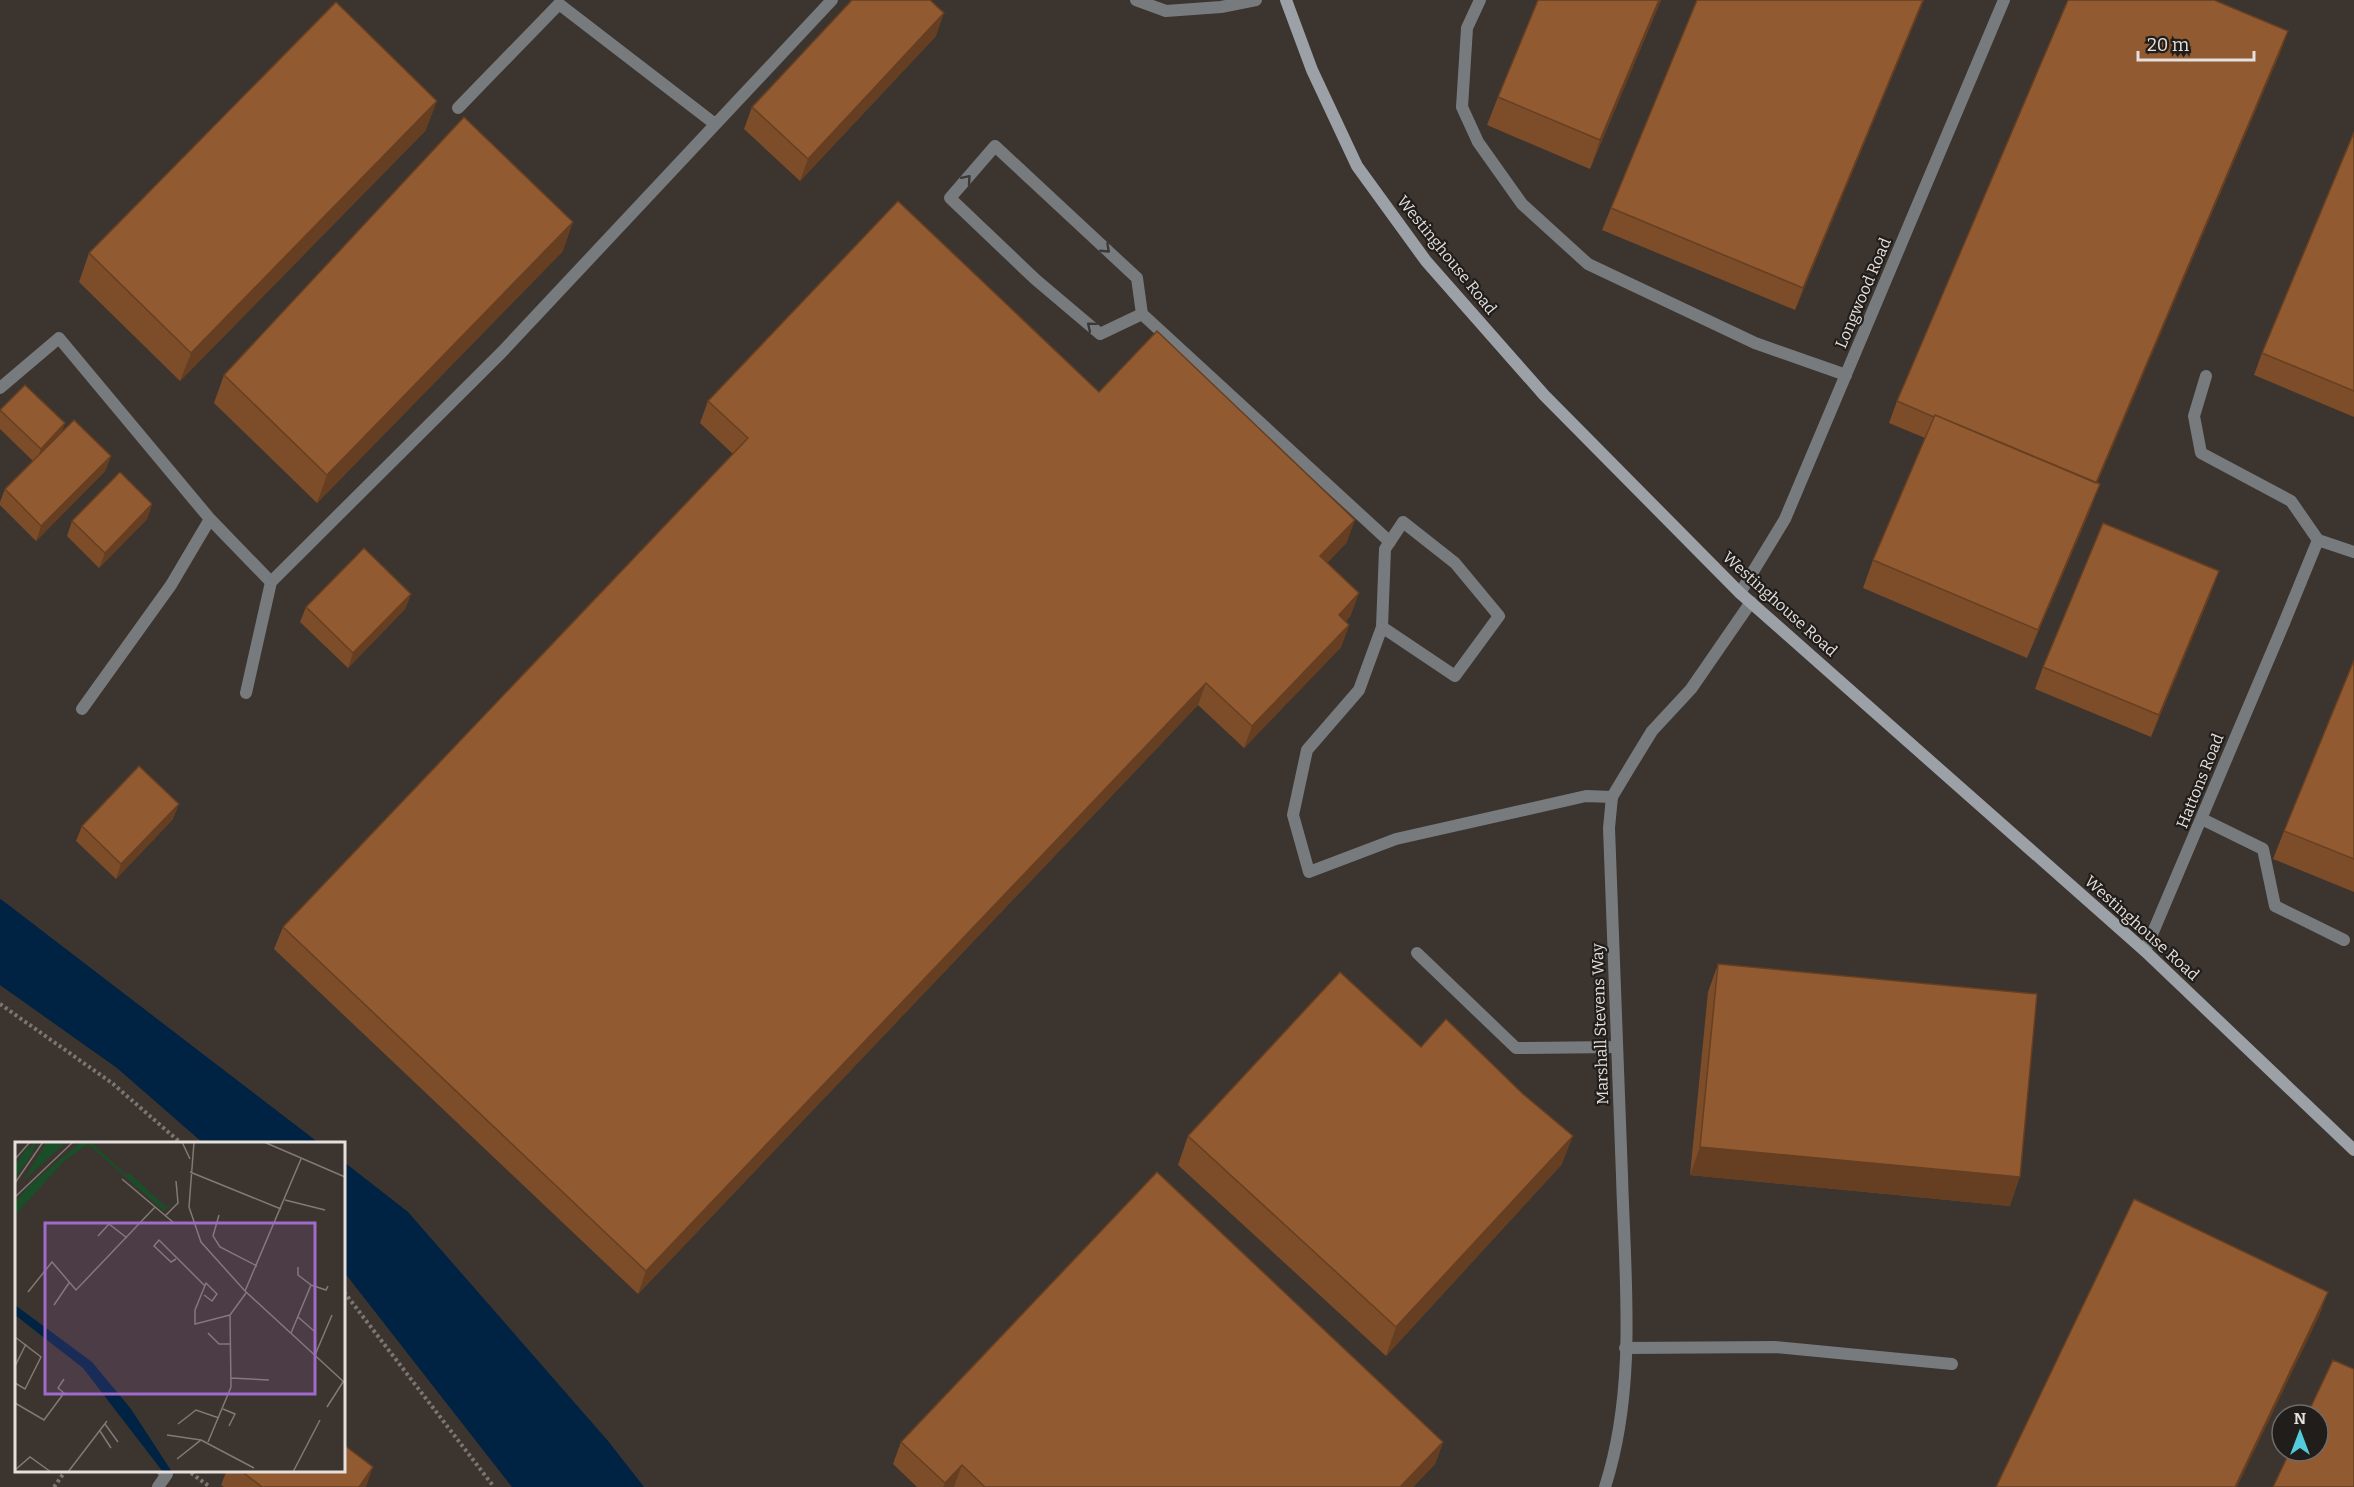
<svg xmlns="http://www.w3.org/2000/svg" width="2354" height="1487" font-family="Bitter,serif">
<style>
.water{fill:#002243}
.lines{fill:none;stroke-linecap:round;stroke-linejoin:round}
.path{stroke:#7c7571;stroke-width:4;stroke-dasharray:3 3;stroke-linecap:butt}
.lane{stroke:#777b7d;stroke-width:12}
.street{stroke:#777b7d;stroke-width:12}
.secondary{stroke:#9ba1a6;stroke-width:12}
.wall{fill:#7d4d29}
.shaded-wall{fill:#663f22}
.building{fill:#915a30;stroke:#663f22;stroke-width:1.5}
.oneway{stroke:#3a3938}
.labels{text-anchor:middle;dominant-baseline:central;stroke-width:4.5;stroke-linejoin:round;paint-order:stroke}
.street-label{font-size:16px;fill:#e5e0dd;stroke:#201d1a}
.inset-road{fill:none;stroke:#807975;stroke-width:1.5}
.view{fill:#a06bca;fill-opacity:0.15;stroke:#a06bca;stroke-width:3}
.inset-edge{fill:none;stroke:#e5e0dd;stroke-width:3}
</style>
<rect width="100%" height="100%" fill="#3c342f"/>
<path class="water" d="M0,899L2,900L319,1143H203L117,1068L0,985Z
M344,1162L408,1212L608,1441L644,1487H512L344,1272Z"/>
<g class="lines">
<path class="path" d="M0,1004L112,1083L182,1144
M344,1292L494,1487
M191,1473L210,1487
M54,1487L66,1470"/>
<path class="lane" d="M1480,0L1467,28L1462,107L1478,142L1522,204L1588,264L1755,343L1846,375
M458,108L559,4L715,124
M1142,314L1100,334L1035,279L950,198L995,146L1137,278L1142,314L1390,542
M2206,376L2194,416L2201,453L2291,501L2318,540L2284,623
M0,388L59,338L210,519L271,582L501,353L832,0
M2318,540L2354,552
M1382,627L1455,676L1499,616L1455,563L1403,522L1385,549L1382,627L1359,690L1307,750L1293,815L1309,872L1396,839L1586,796L1612,797
M246,693L271,582
M82,709L171,585L210,519
M2202,819L2263,849L2275,906L2344,940
M1417,953L1516,1048L1617,1047
M1625,1348L1775,1347L1952,1364
M158,1487L167,1474L162,1470"/>
<path class="street" d="M1136,0L1166,11L1221,7L1256,0
M1740,593L1785,519L2004,0
M2145,951L2284,623
M1605,1487C1637,1388 1625,1279 1622,1176C1617,1060 1613,944 1609,828L1612,797L1630,767L1652,731L1691,689L1751,602"/>
<path class="secondary" d="M1286,0L1312,70L1357,166L1426,261L1544,395L1740,593L2145,951L2354,1150"/>
</g>
<path class="wall" d="M1661,0L1590,169L1487,125L1498,97Z
M1697,0H1924L1795,310L1602,230L1611,208Z
M2288,31L2280,53L2097,483L2100,484L2089,513L2027,658L1863,588L1873,560L1925,438L1889,423L1897,401Z
M936,36L800,181L744,129L752,107Z
M426,130L180,381L79,282L89,253Z
M2354,132V417L2254,375L2262,353Z
M563,251L317,503L214,403L224,375Z
M1099,392L1347,542L1327,563L1351,615L1346,621L1349,625L1341,647L1244,748L1198,705L638,1294L274,949L283,927L733,454L700,423L708,401Z
M0,410L62,432L111,456L105,471L36,541L0,505V502L5,489L33,461L0,429Z
M152,504L147,519L99,568L67,536L72,521Z
M2211,593L2151,737L2035,689L2043,667Z
M411,594L405,609L348,668L300,622L306,607Z
M2354,660V892L2273,859L2284,831Z
M173,819L116,879L76,841L82,826Z
M1718,964L2010,1206L1690,1175L1708,992Z
M1421,1047L1562,1164L1386,1356L1178,1165L1188,1136Z
M901,1442H1443L1435,1464L1413,1487H917L893,1464Z
M227,1470H344L366,1487H224L221,1485Z"/>
<path class="shaded-wall" d="M1659,0H1661L1590,169L1600,140Z
M1923,0H1924L1795,310L1803,288Z
M944,13L936,36L800,181L808,159Z
M2288,31L2280,53L2087,507L2095,485Z
M437,101L426,130L180,381L191,353Z
M573,222L563,251L317,503L327,475Z
M65,423L60,438L35,464L41,449Z
M111,456L105,471L36,541L41,526Z
M2100,484L2089,513L2027,658L2038,630Z
M152,504L147,519L99,568L105,553Z
M1355,520L1347,542L1312,578L1320,556Z
M2219,571L2211,593L2151,737L2159,715Z
M1359,593L1351,615L1331,637L1339,615Z
M411,594L405,609L348,668L353,653Z
M1349,625L1341,647L1244,748L1252,726Z
M1206,683L1198,705L638,1294L646,1271Z
M179,804L173,819L116,879L121,864Z
M1573,1136L1562,1164L1386,1356L1396,1327Z
M1700,1147L2020,1177L2010,1206L1690,1175Z
M2328,1292L2320,1314L2237,1487H2235Z
M1443,1442L1435,1464L1413,1487H1400Z
M962,1465L954,1487H943L945,1483Z
M373,1467L366,1487H359Z"/>
<path class="building" d="M852,0H930L944,13L808,159L752,107Z
M1538,0H1659L1600,140L1498,97Z
M1697,0H1923L1803,288L1611,208Z
M2068,0H2214L2288,31L2096,483L1935,415L1934,417L1897,401Z
M336,2L437,101L191,353L89,253Z
M464,117L573,222L327,475L224,375Z
M2354,132V391L2262,353Z
M898,201L1099,392L1157,331L1355,520L1320,556L1359,593L1339,615L1349,625L1252,726L1206,683L646,1271L283,927L748,438L708,401Z
M25,385L65,423L41,449L0,410Z
M1935,415L2100,484L2038,630L1873,560Z
M74,420L111,456L41,526L5,489Z
M120,472L152,504L105,553L72,521Z
M2103,523L2219,571L2159,715L2043,667Z
M364,548L411,594L353,653L306,607Z
M2354,660V859L2284,831Z
M139,766L179,804L121,864L82,826Z
M1718,964L2037,994L2020,1177L1700,1147Z
M1340,972L1421,1047L1446,1019L1523,1094L1573,1136L1396,1327L1188,1136Z
M1157,1172L1443,1442L1400,1487H985L962,1465L945,1483L901,1442Z
M2134,1199L2328,1292L2235,1487H1996Z
M2333,1360L2354,1369V1487H2273L2290,1451H2318V1415H2307Z
M344,1445L373,1467L359,1487H262L240,1470H344Z"/>
<defs><path id="oneway-chevron" d="M-2-3.5L2.5 0L-2 3.5" fill="none" stroke-width="1.6" stroke-linecap="round" stroke-linejoin="round" transform="scale(1.5)"/></defs>
<g class="oneway">
<use href="#oneway-chevron" transform="translate(967 179) rotate(-49)"/>
<use href="#oneway-chevron" transform="translate(1106 249) rotate(43)"/>
<use href="#oneway-chevron" transform="translate(1091 326) rotate(-140)"/>
</g>
<g class="labels">
<g class="street-label">
<text transform="translate(1447 255) rotate(51)">Westinghouse Road</text>
<text transform="translate(1863 293) rotate(-67)">Longwood Road</text>
<text transform="translate(1780 604) rotate(42)">Westinghouse Road</text>
<text transform="translate(2200 781) rotate(-68)">Hattons Road</text>
<text transform="translate(2142 928) rotate(42)">Westinghouse Road</text>
<text transform="translate(1600 1024) rotate(-92)">Marshall Stevens Way</text>
</g>
</g>
<g transform="translate(15 1142)">
<rect width="330" height="330" fill="#3c342f"/>
<path d="M22,0L17,12L0,36V23L12,6ZM32,0H51L10,37H9ZM66,0H81L79,3L111,33L114,31L151,65L159,60L149,69L73,2L49,19L0,73V60L16,42Z" fill="#1a4e29"/>
<path d="M0,163L77,220L116,267L157,330H148L68,226L0,173Z" fill="#002243"/>
<path class="inset-road" d="M167,0L175,17M179,0L174,65L186,100L230,149L330,241M249,0L330,35M0,17L15,0M175,30L266,67M107,37L159,81H177M0,41L28,0M0,55L58,0M270,58L310,68M204,73L198,94L205,105L242,124M150,74L163,61L161,39M83,94L94,82L112,96M161,117L156,120L139,104L144,98L190,144M296,143L311,148L313,144M230,149L286,17M13,150L37,120L61,148L140,65M189,153L197,159L202,152L191,141L180,168V182L215,173M39,163L54,141M283,175L299,189M193,191L204,202H216M276,191L296,143L283,133V125M0,195L26,215L10,247L0,241M300,213L317,173M0,224L11,202M216,236L254,238M0,261L29,278L49,251L43,246L49,237M312,265L328,240M208,267L220,272L214,284M90,282L103,300M163,282L181,268L204,276M85,289L96,306M152,293L186,298M193,300L216,245L215,173L231,151M162,317L186,298L239,326M0,328L15,315L36,330M53,330L92,279M278,330L305,278"/>
<path class="view" d="M30,81H300V252H30Z"/>
<rect width="330" height="330" class="inset-edge"/>
</g>
<g transform="translate(2300 1433)"><circle r="28" fill="#201d1a" stroke="#6f6b68" stroke-width="1.5"/>
<path d="M0-4.5L10 22L0 15L-10 22Z" fill="#53cbdb"/>
<text y="-9" font-size="16" font-weight="bold" text-anchor="middle" fill="#e5e0dd">N</text>
</g>
<path d="M2138 51v9h116v-9" fill="none" stroke="#e5e0dd" stroke-width="3"/>
<text x="2147" y="51" font-size="18" fill="#e5e0dd" stroke="#201d1a" stroke-width="4.5" paint-order="stroke">20 m</text>
</svg>
